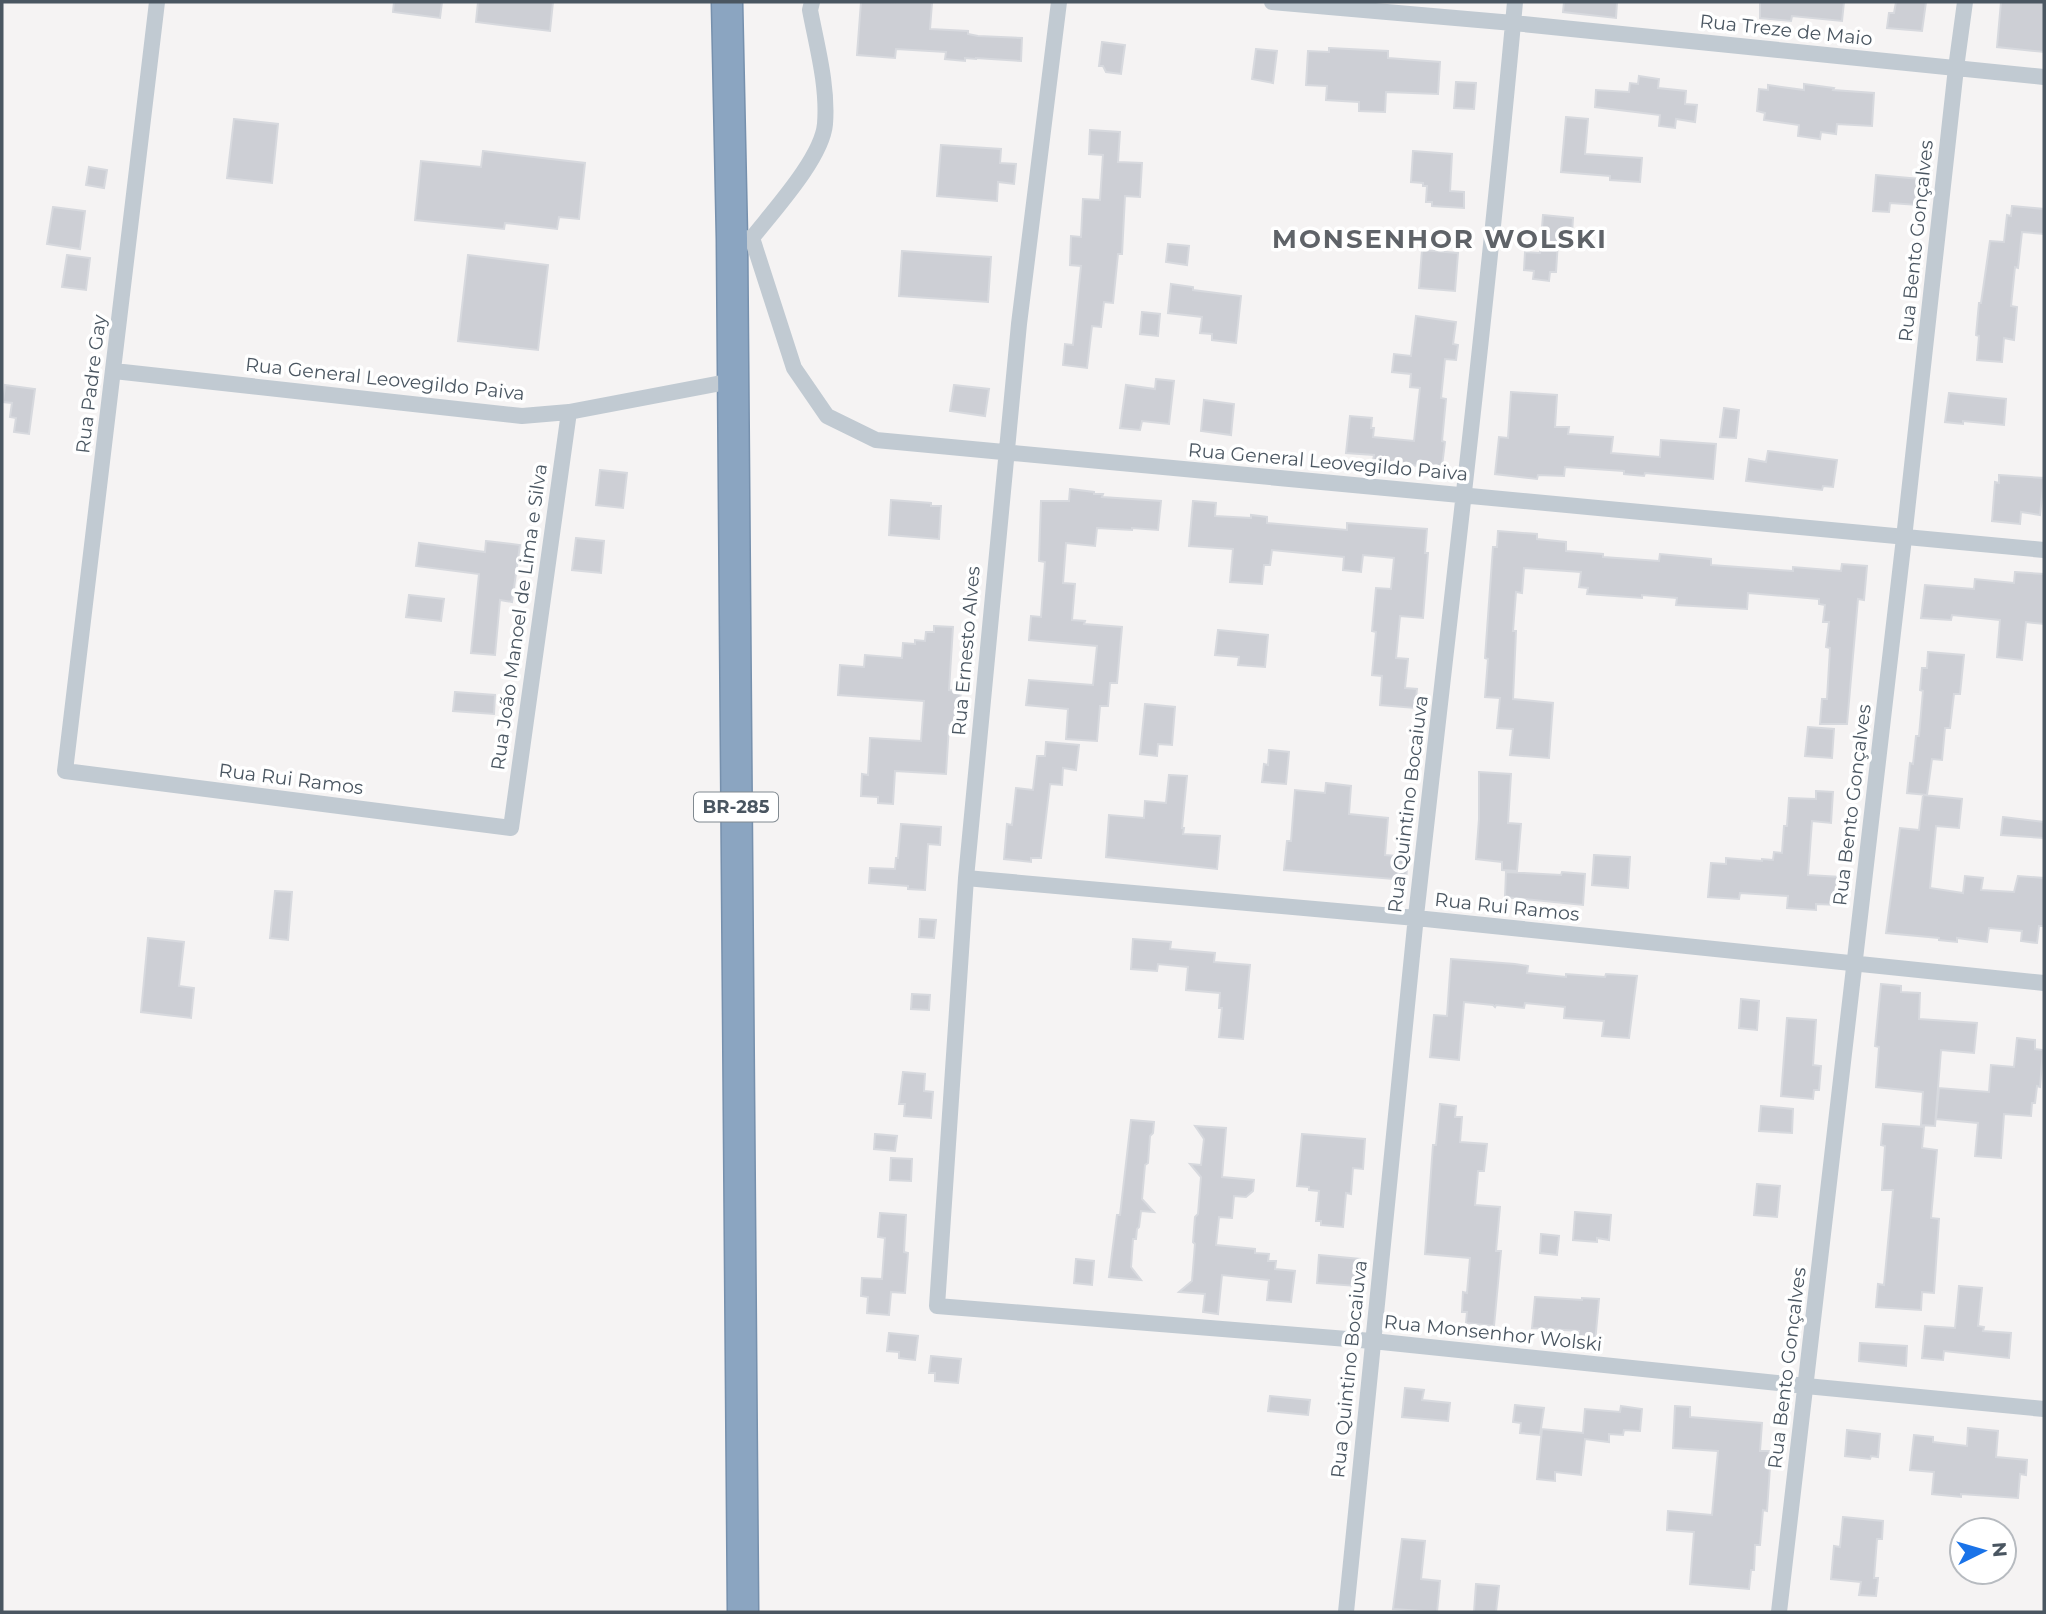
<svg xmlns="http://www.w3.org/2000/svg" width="2046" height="1614" font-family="Montserrat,sans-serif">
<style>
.building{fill:#cdcfd5;stroke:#d7d9de;stroke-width:2}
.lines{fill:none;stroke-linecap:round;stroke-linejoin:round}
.highway-casing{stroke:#7690ad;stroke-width:33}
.street{stroke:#c1cad2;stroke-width:16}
.highway{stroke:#8ba5c1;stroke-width:30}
.labels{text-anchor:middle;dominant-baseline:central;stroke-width:7;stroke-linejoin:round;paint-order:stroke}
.shield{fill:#fff;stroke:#808990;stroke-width:2}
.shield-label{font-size:18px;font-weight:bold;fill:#4a5661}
.street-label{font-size:19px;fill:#4a5661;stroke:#fff}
.district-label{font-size:26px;font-weight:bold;letter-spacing:2px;fill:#5f6368;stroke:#fff}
</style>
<rect width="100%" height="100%" fill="#f5f3f3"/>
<path class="building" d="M394,2H442L440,18L393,12Z
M478,2H553L550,31L476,22Z
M861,2L932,3L930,29L968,31V34L978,36L1022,38L1021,61L976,58V59L965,58V61L945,59L946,52L896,49L895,58L857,55Z
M1564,2H1617L1616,18L1563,12Z
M1760,2H1844L1842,21L1792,16L1791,21L1760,18Z
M1896,2H1926L1922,31L1887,28L1889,13H1894Z
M2001,2H2044V52L1997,47Z
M1102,42L1125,45L1121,74L1106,72L1103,66H1099Z
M1329,48L1388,51V58L1440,62L1438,94L1386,92L1385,112L1359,111V102L1326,100L1327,86L1306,85L1308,51L1329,52Z
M1256,49L1277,51L1273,83L1252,79Z
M1639,76L1659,79L1658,88L1686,91L1685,104L1697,105L1695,122L1676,119L1675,128L1659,126L1660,115L1595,107L1596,90L1629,92L1630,83L1638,84Z
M1456,82L1476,83L1474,109L1454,108Z
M1804,84L1834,88L1833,90L1874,93L1872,126L1837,124L1836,134L1821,132L1820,139L1798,136L1799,125L1764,120L1765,113L1757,111L1759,89L1768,90V85L1804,90Z
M1566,117L1588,119L1585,154L1642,158L1640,182L1610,180V176L1561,172Z
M234,119L278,124L272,183L227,178Z
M1090,130L1120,132L1118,162L1142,163L1140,197L1125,196L1122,254H1118L1113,303L1104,302L1101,327L1092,326L1087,368L1063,365L1065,344L1073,345L1081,266L1070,265L1071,236L1081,237L1083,199L1100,200L1103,155L1089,154Z
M941,145L1001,149L1000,163L1016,164L1014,184L998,182L997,201L937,196Z
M483,151L585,163L579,219L559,217L557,229L505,223L504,229L415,220L421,161L481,167Z
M1413,151L1452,154L1450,191L1464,192V208L1432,206V202H1426L1427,186H1423V183L1411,182Z
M89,167L107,170L104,188L86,185Z
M1876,175L1920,179L1918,205L1890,203L1889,212L1873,211Z
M2012,206L2044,209V234L2022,232L2018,268L2015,267L2011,306L2017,307L2014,340L2004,338L2002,362L1977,360L1979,336L1976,335L1979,303H1981L1990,241L2004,242L2007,215L2011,216Z
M53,207L85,211L80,249L47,244Z
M1543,215L1573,218L1572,234L1565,233V242L1558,241L1556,272H1550L1549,281L1533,279L1534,271L1524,270L1525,252L1540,253Z
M1168,244L1189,246L1187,265L1166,262Z
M1422,250L1458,253L1455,291L1419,288Z
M902,251L991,257L988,302L899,296Z
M67,255L90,258L86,290L62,287Z
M468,255L548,265L538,350L458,341Z
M1171,284L1193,287V290L1241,296L1236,343L1212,340V334L1200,333L1202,317L1168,313Z
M1142,312L1160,314L1158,336L1140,334Z
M1416,316L1456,322L1453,344L1458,345L1456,360L1445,359L1441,398L1446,399L1442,441L1445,442L1441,474L1418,471L1419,466L1373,461L1374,455L1346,453L1350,416L1372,418L1371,428H1374L1373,437L1414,441L1420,388L1410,387L1411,374L1392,372L1394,354L1411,356Z
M1156,379L1174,381L1169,424L1142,421L1140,430L1120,428L1126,385L1155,389Z
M5,385L35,389L29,434L14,432L16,418L10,417L12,403L3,402Z
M954,385L989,389L985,416L950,411Z
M1511,392L1557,395L1555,427H1569L1568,434L1613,437L1611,453L1660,457L1661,440L1716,444L1713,479L1645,473L1644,476L1624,474V471L1565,467L1564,476L1538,475L1537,479L1495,474L1499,437L1508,438Z
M1949,393L2006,399L2004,425L1963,421V424L1945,422Z
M1204,400L1234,404L1231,435L1201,431Z
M1724,408L1739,410L1736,438L1720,437Z
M1768,451L1837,460L1833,487L1823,486L1822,490L1746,481L1749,459L1766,462Z
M600,470L627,473L623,508L596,505Z
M1999,475L2044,478L2040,515L2021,512L2020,524L1992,521L1995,482L1999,483Z
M1070,489L1094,492V494H1103L1102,497L1161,501L1158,530L1132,528V530L1097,528L1095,546L1066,543L1063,583L1075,584L1072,620L1085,621L1084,624L1122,627L1117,683H1110L1108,706H1100L1097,741L1066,739L1068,709L1026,705L1029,680L1093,685L1097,646L1029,640L1031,616L1041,617L1045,562L1039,561L1041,501H1069Z
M891,500L931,503V506H941L939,539L889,535Z
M1193,501L1216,503L1215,516L1251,518V515L1267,517V523L1347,530V523L1427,529L1425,553H1428L1423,618L1400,616L1396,658L1408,659L1405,688L1417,689L1415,708L1380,705L1382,676L1372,675L1376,632L1372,631L1376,588L1391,589L1394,558L1363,555L1361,572L1343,570L1344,557L1272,550L1270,565H1264L1262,584L1230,582L1233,549L1189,546Z
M1498,531L1537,534V539L1566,542V551L1603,554V557L1659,561L1660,554L1711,559V565L1793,571V567L1841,571L1842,564L1867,566L1864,600L1858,599L1847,724H1820L1822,699H1827L1830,648L1826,647L1829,622H1823L1825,605L1819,604V599L1748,593L1747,609L1676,605L1677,598L1642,595V598L1587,594L1588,588L1579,587L1581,572L1524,568L1522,593L1516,592L1513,631H1516L1513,699L1553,703L1549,758L1510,755L1513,729L1497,728L1500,698L1485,697L1488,659L1485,658L1493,547H1497Z
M576,538L604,541L601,573L572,570Z
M486,541L520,545L512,602L500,600L495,655L471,653L479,574L416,566L419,543L485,552Z
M2015,572L2044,574V624L2026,622L2022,660L1997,657L2000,620L1952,615L1951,620L1921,618L1925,585L1974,589L1975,579L2014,583Z
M409,595L444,599L441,621L406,617Z
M934,626L953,627L949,690L961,691L958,726L949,725L946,774L895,771L893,804L878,803V797L861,796L862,774L868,775L870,738L921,741L924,701L838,695L840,665L864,667L865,655L902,658L903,643L915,644V640L925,641L926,632H934Z
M1218,630L1268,635L1265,667L1238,665L1239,657L1215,655Z
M1928,652L1964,655L1960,694H1954L1950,728H1945L1942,760L1932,759L1927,795L1907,793L1910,763L1913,764L1916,736H1919L1923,691L1920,690L1922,668H1927Z
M455,692L495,695L494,714L453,711Z
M1145,704L1175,707L1172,745L1158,744L1157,756L1140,754Z
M1808,727L1834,729L1832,758L1805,756Z
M1046,742L1079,745L1076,770L1063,768L1062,785L1050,784L1041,858H1031V862L1004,859L1007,824L1012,825L1016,788L1033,790L1037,756H1045Z
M1269,750L1289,752L1286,784L1262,782L1264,764L1268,765Z
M1479,772L1511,774L1508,823L1521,824L1517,871L1502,870V862L1476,859L1479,819Z
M1169,775L1187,776L1182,828H1184L1183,834L1220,836L1217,869L1106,857L1109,815L1144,818L1145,801L1166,803Z
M1326,783L1351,786L1349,814L1388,818L1385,855L1408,857L1406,880L1284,870L1287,841H1291L1295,790L1325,793Z
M1816,791L1833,792L1831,823L1812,821L1808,875L1841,877L1839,905L1816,904V910L1787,908L1788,896L1740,893L1739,899L1708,897L1711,863L1726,864V858L1762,861V859L1773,860L1774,852L1782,853L1784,826H1787L1789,798L1816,799Z
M1923,795L1962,799L1959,828L1936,826L1930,888L1963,893L1965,876L1983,878L1981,890L2014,892L2018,876L2044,878V926H2039L2037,943L2021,941L2022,931L1989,928L1987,942L1957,938V942L1939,940V938L1886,933L1900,828L1919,830Z
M2003,817L2044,822V838L2001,835Z
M901,824L941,827L940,845L928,844L925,890L908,889V886L869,883L870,868L895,869L896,858H898Z
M1594,855L1630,857L1628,888L1592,885Z
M1506,872L1561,875L1562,872L1585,874L1583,905L1505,897Z
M275,891L292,892L288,940L270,938Z
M920,919L936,920L934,938L919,937Z
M148,938L184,942L179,986L194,988L191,1018L141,1012Z
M1133,939L1171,942L1170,949L1215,953L1214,962L1250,965L1243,1039L1219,1037L1222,1008H1219L1220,993L1186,990L1188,967L1158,964L1157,971L1131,969Z
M1451,959L1515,964L1528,966L1527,973L1566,977V974L1605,977L1606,974L1637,976L1629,1038L1602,1036L1604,1021L1564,1018L1565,1007L1525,1003L1524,1008L1496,1005L1495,1007L1493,1005L1464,1002L1459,1060L1430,1057L1434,1015L1447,1016Z
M1881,984L1901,986V992L1920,993L1919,1019L1977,1023L1974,1053L1941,1050L1935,1126L1921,1125L1923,1092L1876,1087L1879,1047L1875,1046Z
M912,994L930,995L929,1010L911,1009Z
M1741,999L1759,1001L1757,1030L1739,1028Z
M1787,1018L1816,1020L1813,1065L1821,1066L1819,1090H1814L1813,1099L1781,1096Z
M2017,1038L2035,1040V1049L2043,1050L2040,1087L2037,1086L2035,1103H2032L2031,1116L2004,1114L2001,1158L1975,1156L1978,1123L1936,1119L1939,1088L1989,1092L1991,1065L2014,1067Z
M903,1072L925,1074L924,1091L933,1092L931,1118L904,1116L905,1104H899Z
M1440,1104L1456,1106L1455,1117H1462L1460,1142L1487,1144L1484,1171H1478L1475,1205L1500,1207L1496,1251H1501L1494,1326L1466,1323L1467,1312H1462L1463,1292L1467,1293L1470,1258L1425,1254L1433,1145H1436Z
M1761,1106L1793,1109L1792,1133L1759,1131Z
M1131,1120L1154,1122L1153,1133L1150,1136L1148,1163L1145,1165L1142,1199L1154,1212L1141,1211L1139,1227L1137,1229L1136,1239H1133L1131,1267L1141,1280L1109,1277L1117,1215H1120Z
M1883,1124L1924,1127L1922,1148L1937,1150L1931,1218L1939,1219L1934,1293L1922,1292L1921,1310L1876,1307L1878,1284L1884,1285L1893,1190H1882L1885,1146L1881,1145Z
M1195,1126L1226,1128L1222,1177L1254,1180L1253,1191L1246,1197L1234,1196L1232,1218L1219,1217L1216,1245L1255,1249V1253L1269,1254L1268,1261H1276L1275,1269L1295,1271L1291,1302L1267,1300L1269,1280L1222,1275L1218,1314L1203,1312L1205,1294L1179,1292L1192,1281L1195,1244L1193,1242L1195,1217L1198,1214L1201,1177L1190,1164L1201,1165L1204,1139Z
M875,1134L897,1136L895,1151L874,1149Z
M1302,1134L1365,1139L1363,1169L1353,1168L1351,1194L1346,1193L1343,1227L1321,1225V1221H1316L1319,1191L1309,1190V1187L1297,1186Z
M891,1158L912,1159L911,1181L890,1180Z
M1757,1184L1780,1186L1777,1217L1754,1215Z
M1575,1212L1611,1215L1609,1240L1597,1238V1242L1573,1240Z
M880,1213L906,1215L904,1252L908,1253L905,1293L891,1292L889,1315L867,1313L868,1297L861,1296L862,1278L882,1279L885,1238L878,1237Z
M1541,1234L1559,1236L1557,1255L1540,1253Z
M1319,1255L1360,1259L1357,1286L1317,1283Z
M1076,1259L1094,1261L1092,1285L1074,1283Z
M1959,1286L1982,1288L1978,1326L1984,1327L1983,1331L2011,1333L2009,1358L1944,1351L1943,1360L1922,1358L1925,1326L1955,1328Z
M1535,1297L1582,1300V1298L1599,1299L1595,1343L1578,1341L1579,1331L1532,1328Z
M889,1333L918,1336L915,1360L899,1358V1352L887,1351Z
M1860,1343L1907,1346L1906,1366L1859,1361Z
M931,1356L961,1359L958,1383L935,1381V1373H929Z
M1405,1388L1424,1390L1422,1400L1450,1403L1448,1421L1402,1417Z
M1270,1396L1310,1400L1308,1415L1268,1411Z
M1515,1405L1544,1408L1540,1435L1520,1433L1521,1423L1513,1422Z
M1621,1406L1642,1409L1640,1431L1624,1430L1623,1435L1609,1434V1442L1585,1439L1581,1475L1555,1472V1481L1537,1479L1542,1429L1583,1433L1585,1409L1620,1412Z
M1675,1406L1690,1407V1417L1762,1423L1760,1451H1769L1768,1467H1770L1767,1511L1763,1510L1760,1545H1755L1754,1570H1751L1749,1589L1690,1584L1694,1532L1667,1530L1668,1511L1712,1515L1718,1451L1673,1448Z
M1968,1428L1998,1431L1996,1457L2027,1460L2026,1475L2020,1474L2018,1498L1961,1494V1497L1932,1494L1934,1472L1910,1470L1914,1435L1933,1437V1442L1967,1446Z
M1847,1430L1880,1434L1878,1457L1871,1456L1870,1459L1845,1456Z
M1843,1517L1883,1521L1882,1539H1877L1874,1578H1878L1876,1596L1859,1595L1861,1582L1831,1579L1834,1546L1840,1547Z
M1402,1539L1425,1541L1421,1579L1440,1581L1437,1612L1393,1609Z
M1476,1584L1499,1586L1496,1612H1474Z"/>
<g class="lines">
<g class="highway-casing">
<path id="highway" d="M727,2L732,239L743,1612"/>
</g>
<path class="street" d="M157,2L65,771L511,828L569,412
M1059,2L1019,324L966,878L937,1306L1372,1341L1806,1386L2044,1409
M1272,2L1513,23L2044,77
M752,238C774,210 822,158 825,124C828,86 817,47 810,10L812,2
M732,239L752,238L794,368L827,416L876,440L2044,550
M114,371L522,416L569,412L732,381
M966,878L1416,918L2044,983
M1346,1612C1368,1380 1391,1148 1416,916C1450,611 1487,307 1515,2
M1779,1612L1904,538L1956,68L1965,2"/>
<use href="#highway" class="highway"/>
</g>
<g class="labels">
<rect class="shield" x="694" y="792.5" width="84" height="29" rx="5"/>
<g class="shield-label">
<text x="736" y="807">BR-285</text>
</g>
<g class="street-label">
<text transform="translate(1786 30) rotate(6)">Rua Treze de Maio</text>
<text transform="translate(1916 241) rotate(-84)">Rua Bento Gonçalves</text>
<text transform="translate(385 379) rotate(6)">Rua General Leovegildo Paiva</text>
<text transform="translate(91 384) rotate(-83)">Rua Padre Gay</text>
<text transform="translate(1328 462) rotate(5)">Rua General Leovegildo Paiva</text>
<text transform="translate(519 617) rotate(-82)">Rua João Manoel de Lima e Silva</text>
<text transform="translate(966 651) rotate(-85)">Rua Ernesto Alves</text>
<text transform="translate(291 779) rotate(7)">Rua Rui Ramos</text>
<text transform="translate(1408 804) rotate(-83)">Rua Quintino Bocaiuva</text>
<text transform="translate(1852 805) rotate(-83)">Rua Bento Gonçalves</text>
<text transform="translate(1507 907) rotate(6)">Rua Rui Ramos</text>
<text transform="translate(1493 1333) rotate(6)">Rua Monsenhor Wolski</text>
<text transform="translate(1787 1368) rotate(-83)">Rua Bento Gonçalves</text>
<text transform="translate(1349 1369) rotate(-84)">Rua Quintino Bocaiuva</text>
</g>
<g class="district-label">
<text x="1440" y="239">MONSENHOR WOLSKI</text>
</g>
</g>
<rect width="2046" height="1614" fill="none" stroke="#4a5661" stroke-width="7"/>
<g transform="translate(1983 1551) rotate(85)"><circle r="33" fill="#ffffff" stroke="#b7bbc0" stroke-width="2"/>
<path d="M0-5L12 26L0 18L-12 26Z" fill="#1a73e8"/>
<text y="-10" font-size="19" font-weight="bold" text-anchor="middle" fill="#4a5661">N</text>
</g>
</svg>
